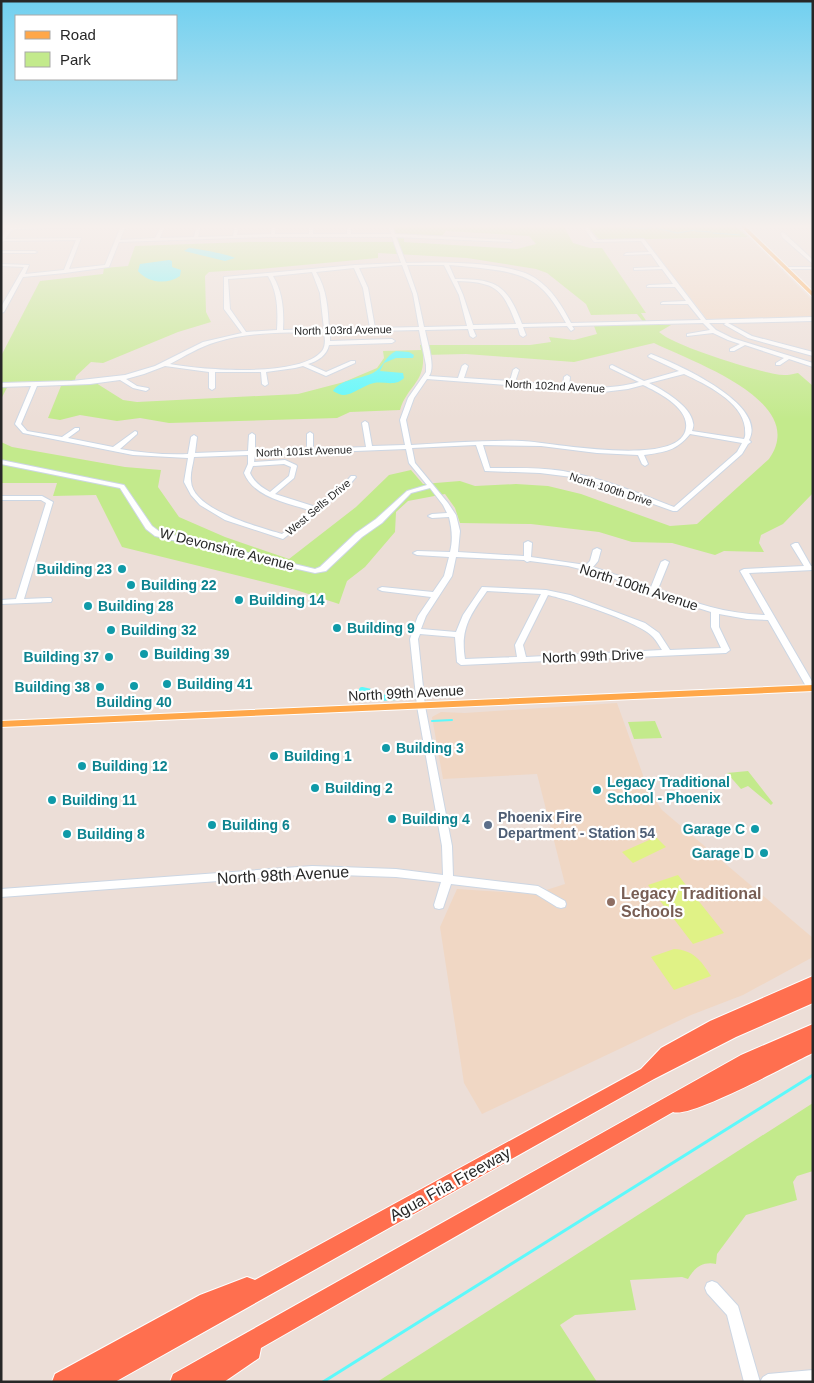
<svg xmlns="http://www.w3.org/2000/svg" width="814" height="1383" font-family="Arial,sans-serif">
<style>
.education{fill:#f0d7c4}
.green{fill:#c3ea8c;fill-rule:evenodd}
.pitch{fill:#e0f286}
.water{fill:#5df9fb}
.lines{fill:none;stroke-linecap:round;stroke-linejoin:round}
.stream-far2{stroke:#5df9fb;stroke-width:1}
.stream-far1{stroke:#5df9fb;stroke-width:2}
.stream{stroke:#5df9fb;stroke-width:3}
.canal-far1{stroke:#5df9fb;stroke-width:4}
.canal{stroke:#5df9fb;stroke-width:6}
.minor-casing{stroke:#ccd6e3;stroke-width:2}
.major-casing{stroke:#fff;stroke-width:2}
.highway-casing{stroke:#fff;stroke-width:2}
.minor{fill:#fff;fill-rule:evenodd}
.major{fill:#ffa749;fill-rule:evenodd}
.highway{fill:#ff6f4f;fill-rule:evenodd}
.culture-dot{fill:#0f9aa8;stroke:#fff;stroke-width:2}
.service-dot{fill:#5c6f8a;stroke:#fff;stroke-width:2}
.education-dot{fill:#8d6e63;stroke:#fff;stroke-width:2}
.labels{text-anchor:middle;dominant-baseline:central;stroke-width:4.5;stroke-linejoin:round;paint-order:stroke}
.far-street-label{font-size:11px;fill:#272727;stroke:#fff}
.street-label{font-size:14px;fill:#272727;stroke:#fff}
.culture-label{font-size:14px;font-weight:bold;fill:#0d838f;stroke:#fff;text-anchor:start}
.service-label{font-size:14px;font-weight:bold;fill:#4e5e75;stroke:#fff;text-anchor:start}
.near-street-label{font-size:16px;fill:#272727;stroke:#fff}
.near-education-label{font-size:16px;font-weight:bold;fill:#785e54;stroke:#fff;text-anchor:start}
</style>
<rect width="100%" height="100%" fill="#ecded7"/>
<path class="education" d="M748,237L813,301V317L707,319L645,240Z
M617,703L648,789L662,810L813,938V957L743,995L691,1015L482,1114L464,1083L440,927L457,889L534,894L565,884L537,774L443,779L432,717L441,712L465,713Z"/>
<path class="green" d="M563,225L573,243L590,248H602L646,313H641L649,325H671L659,332C674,346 753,370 775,374C783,376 790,375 798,373L813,386V493L783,524L761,535L759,543L764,552L724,551L715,555L672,543L632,542L599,532L531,524L460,523L455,508L445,494L408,501L396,512L395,532L365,567L347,581L339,604L296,590L122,547L96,495L53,496L57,483H1V442L12,447L125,467L161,470L158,487L179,517L225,537L289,559L356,507L389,475L411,470L423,484L460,481L475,486L516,484L548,486L581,494L670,526L697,524L769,459C810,401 692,362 654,343L574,362L466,354L423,355C425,383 407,386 400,410L350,412L337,418L169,423L140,418L117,421L80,415L60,420L48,418L63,381L10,382L1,399V356L40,281L103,274L104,268L128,266L135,246L247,242H398L393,226ZM446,231L529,236L536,244L517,249L404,242V235L442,236ZM378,253L467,258L536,269L547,273L586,304L591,315L637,314L645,324L594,326L597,334L574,340L549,337L551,342L530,345H420L421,350L383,351L384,358L377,368L344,382L298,394L137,402L123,400L96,383L74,384L76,376L91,362L103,363L178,332L211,322L206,312L205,276L209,272L260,269L378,258Z
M586,225H734L748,237L600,240Z
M655,721L662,738L634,739L628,722Z
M748,771L773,803L771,805L748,786L741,789L727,773Z
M813,1103V1171L797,1176L793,1182L797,1200L746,1215L717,1254L716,1264C703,1261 694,1268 688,1279L682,1277L630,1280L636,1310L575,1315L560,1325L597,1382H377Z"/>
<path class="pitch" d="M656,837L666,847L633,863L622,852Z
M678,875L724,933L693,944L648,885Z
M674,949C693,950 701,960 711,976L674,990L651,957Z"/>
<path class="water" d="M189,248C195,248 231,255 235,258L225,261L184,251Z
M169,260L172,261V267L181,270L180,276C167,285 148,283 138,271L140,264Z
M396,351L409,352L414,355L413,358H396L384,363L380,371L403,373L404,378C395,387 385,381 374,383C364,385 352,395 344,395C340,395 337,393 333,391C340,379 361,379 373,373C383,368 385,356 396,351Z"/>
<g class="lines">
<path class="stream-far2" d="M611,225L645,229L653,226L663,230
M665,230L677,233L695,230
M696,231L711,232
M713,233L740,235"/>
<path class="stream-far1" d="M432,721L452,720"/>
<path class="stream" d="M323,1382L813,1075"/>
<path class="canal-far1" d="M809,225L813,226"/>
<path class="canal" d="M362,690L371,692L378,698L398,697"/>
<g class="minor-casing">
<path id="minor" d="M62,225H126L120,240L155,238L162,225H168L164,228L160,238L194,237L197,225H201L198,237L233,236L235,225H239L237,235L271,234L272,225H276L275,234H309V225H313V234H347V225H351V234H391L388,225H392L395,234L510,240L512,242L396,237L406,263C439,262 508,261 535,278C552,289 562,306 571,323L701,320L688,304H661V303L663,302L686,301L675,287H647V286L649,285L673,284L662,269L634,270V268H636L660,267L651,254L624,255L626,253L649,252L641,241L594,242L582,225H586L597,240L644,239L706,320L813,317V321L728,323L752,336L813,352V356L748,338L725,325L724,324L726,323H709L716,330L732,338L813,363V367L789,359L780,365H776V363L784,358L745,345L734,351H730V349L740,344L728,340L713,333L687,336V334L710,330L703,323L572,326L574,329L571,331L567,326L523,327L526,335L523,337L520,335L518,328L473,329L476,336L473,338L470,336L468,329L425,330C427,341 436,367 429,376L458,378L462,366L465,364L468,366L464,378L510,381L513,370L516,368L519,370L515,382L563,385L564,377L567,375L570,377L569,386C593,388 615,389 639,382L610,368V366L612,365L644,381L679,371L649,357L648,356L651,354C677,364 768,404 749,440L751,442L748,444L742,454L677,511H673L609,488L572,477L540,473L485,471L476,445L412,448L415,463L448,503L456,515L460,531L458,552L524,556V543L528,541L532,543L531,557L586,565L590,561L593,550L597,548L601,550L598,561L593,567L651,587L661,562L665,560L669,562L658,589C693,603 727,614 765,615L740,571L744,569L804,566L791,545L795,543H798L811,566H813V570L749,573L813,683V690H808L807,688L768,620L747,619L719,614V627L730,650L726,653L461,665L457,662L455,637L420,634L418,639L425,706L452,846L453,876L538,886L565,901L566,904L565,907L561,908L557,907L536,894L451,884L443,908L439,909L435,908L434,905L441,882L396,877L312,874L1,897V889L312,866L396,869L443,875L442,846L417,706L410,639L412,633L411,631L413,629L418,616L431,597L382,591L378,589L382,587L433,592L444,576L449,557L417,555L413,553L417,551L450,552C453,540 452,529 449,517L432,518L428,516L432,514L447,513L443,505L430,488L411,493L382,523L362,537L326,571L315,573L155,536L146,529L120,488L1,464V460L124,485L152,526L160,532L315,569L320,567L356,533L376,519L407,491L427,485L409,463L406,449L255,455L254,462L285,460L296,465L297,466L294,478L275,494L316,507L341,488L351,476H355L356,477L345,490L283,539L225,520L200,505L191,495L184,482L188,458L133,455L23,433L15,424L31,386L1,387V383L72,381L125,375L155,366L203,342L242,333L224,309V277L355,265L401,263L392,237H265L119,242L109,267L65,273L23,277L4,312L1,313V307L24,267L1,266V264L29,265L25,274L64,270L76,240L4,241L1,243C1,238 4,232 8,229C15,224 52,226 62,225ZM121,226L105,265L69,269L81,238L5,239L11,231L15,229ZM402,265L413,294L419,327L375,328L368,288L359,268ZM407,265H444L459,295L467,326L424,327L417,294ZM449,265C462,266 475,267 488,269C531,274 545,284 566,323L522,324C507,285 497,279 455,279ZM354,268L363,288L370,328L329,329C328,309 327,289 316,272ZM312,272L320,293L324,329L283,330C284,311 283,293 273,276ZM268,276C278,293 278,311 277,330L246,332L230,309L228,279ZM457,281C496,282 503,289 516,324L473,325L463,295ZM419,330L426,365V372L408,398L400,420L405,445L372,446L368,423L365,421L362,423L366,447L313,449V434L310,432L307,434V449L255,451V435L252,433L249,435L248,451L195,453L197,437L194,435L191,437L188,454C166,455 142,453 120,449L137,434V432L135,431L113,447L68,438L79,430V428H75L62,437L27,431L21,424L37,386L90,384L120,380L133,388L146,391L149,389L148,388L137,386L126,379L144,374L165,366L209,372V388L212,390L215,388V372H261L262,384L265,386L268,384L266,372L295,368L303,366L326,376L355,363V361H351L326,372L308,364C318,361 327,355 329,345L392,343L395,341L392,339L330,341V332ZM324,332C325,338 326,346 322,351C300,378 201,370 170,364C185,356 199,347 216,342C250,331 288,333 324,332ZM684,374C705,384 742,401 745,428C745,433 746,435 744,439L692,431C693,428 694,425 693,423C691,406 663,390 649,383ZM427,379L603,392L628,389L643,385C658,392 689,408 686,428C681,469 550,442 522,441C485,440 448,443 411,445L406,420L414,398ZM690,434L742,443L737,452L674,507C638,493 602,478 563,471C539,467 514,468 490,468L483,445L541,446L597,453L638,455L642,464L645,466L648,464L644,455C665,452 676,451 690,434ZM248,455V464L244,473C254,498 288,503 312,511L282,534C259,527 192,510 191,481C190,473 193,465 194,457ZM284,464L291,467L289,476L270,492C261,487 254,482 250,473L253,466ZM456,557L524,560L527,562L530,561L568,566L608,576L650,593L711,612V627L721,648L670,650L659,633L645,623L570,595L546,590L482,587L463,615L456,632L421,629L426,616L452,576ZM487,591L541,594L515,645L517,657L465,659C460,629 470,615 487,591ZM548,595C570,600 640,622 653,637C657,641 659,646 662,650L526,657L523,645Z
M783,232L813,260V264L782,237L781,233Z
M1,251H35L37,252L35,253H1Z
M785,267H813V269H783V268Z
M1,496H42L53,502L24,599L48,598H51L52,600L51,602L1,604V600L16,599L46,503L41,500H1Z
M712,1281L717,1283L738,1306L760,1382H744L727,1315L707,1293L705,1288L707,1283Z
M813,1370V1382H760L763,1377L768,1374Z"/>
</g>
<g class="major-casing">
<path id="major" d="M739,225H744L813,292V297Z
M813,685V691L1,727V721Z"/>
</g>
<g class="highway-casing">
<path id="highway" d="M813,976V1003L736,1037L654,1079L115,1382H52L55,1374L200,1295L247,1277L255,1280L641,1069L661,1048L710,1021Z
M813,1024V1053C791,1063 690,1119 673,1112L261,1348L259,1358L224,1382H170L173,1374L741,1055Z"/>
</g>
<use href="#minor" class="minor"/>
<use href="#major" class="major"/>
<use href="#highway" class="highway"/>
</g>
<linearGradient id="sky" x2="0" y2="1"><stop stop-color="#70d0f0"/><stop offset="0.54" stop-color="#f6f0ed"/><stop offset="1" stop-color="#f6f0ed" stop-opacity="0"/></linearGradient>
<rect width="814" height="419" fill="url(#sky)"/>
<g class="culture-dot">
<circle cx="122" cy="569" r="5"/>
<circle cx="131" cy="585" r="5"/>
<circle cx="239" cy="600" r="5"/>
<circle cx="88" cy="606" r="5"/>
<circle cx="337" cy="628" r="5"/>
<circle cx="111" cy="630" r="5"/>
<circle cx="144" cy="654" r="5"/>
<circle cx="109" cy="657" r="5"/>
<circle cx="167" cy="684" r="5"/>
<circle cx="134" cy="686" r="5"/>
<circle cx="100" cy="687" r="5"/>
<circle cx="386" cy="748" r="5"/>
<circle cx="274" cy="756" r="5"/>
<circle cx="82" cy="766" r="5"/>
<circle cx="315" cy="788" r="5"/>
<circle cx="597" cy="790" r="5"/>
<circle cx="52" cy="800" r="5"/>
<circle cx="392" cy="819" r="5"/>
<circle cx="212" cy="825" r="5"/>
<circle cx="755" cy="829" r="5"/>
<circle cx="67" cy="834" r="5"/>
<circle cx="764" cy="853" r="5"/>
</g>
<circle class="service-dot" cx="488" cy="825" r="5"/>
<circle class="education-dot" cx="611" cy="902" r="5"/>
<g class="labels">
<g class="far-street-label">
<text transform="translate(343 330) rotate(-1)">North 103rd Avenue</text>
<text transform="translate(555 386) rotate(3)">North 102nd Avenue</text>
<text transform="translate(304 451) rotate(-2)">North 101st Avenue</text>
<text transform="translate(611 489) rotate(18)">North 100th Drive</text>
<text transform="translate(318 507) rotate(-40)">West Sells Drive</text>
</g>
<g class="street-label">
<text transform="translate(227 549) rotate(14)">W Devonshire Avenue</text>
<text transform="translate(639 587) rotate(18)">North 100th Avenue</text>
<text transform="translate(593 656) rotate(-2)">North 99th Drive</text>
<text transform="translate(406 693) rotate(-3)">North 99th Avenue</text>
</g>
<g class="culture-label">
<text x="112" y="569" text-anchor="end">Building 23</text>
<text x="141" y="585">Building 22</text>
<text x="249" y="600">Building 14</text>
<text x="98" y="606">Building 28</text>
<text x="347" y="628">Building 9</text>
<text x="121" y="630">Building 32</text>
<text x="154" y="654">Building 39</text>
<text x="99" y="657" text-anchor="end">Building 37</text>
<text x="177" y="684">Building 41</text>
<text x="90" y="687" text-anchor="end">Building 38</text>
<text x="134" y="702" text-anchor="middle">Building 40</text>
<text x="396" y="748">Building 3</text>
<text x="284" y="756">Building 1</text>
<text x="92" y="766">Building 12</text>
<text x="607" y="782">Legacy Traditional<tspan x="607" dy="16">School - Phoenix</tspan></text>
<text x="325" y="788">Building 2</text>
<text x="62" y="800">Building 11</text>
<text x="402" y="819">Building 4</text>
<text x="222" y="825">Building 6</text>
<text x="745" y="829" text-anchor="end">Garage C</text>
<text x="77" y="834">Building 8</text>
<text x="754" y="853" text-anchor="end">Garage D</text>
</g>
<g class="service-label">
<text x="498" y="817">Phoenix Fire<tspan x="498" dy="16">Department - Station 54</tspan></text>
</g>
<g class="near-street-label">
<text transform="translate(283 875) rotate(-3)">North 98th Avenue</text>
<text transform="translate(450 1184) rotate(-29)">Agua Fria Freeway</text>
</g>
<g class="near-education-label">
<text x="621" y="893">Legacy Traditional<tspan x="621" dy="18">Schools</tspan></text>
</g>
</g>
<rect width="814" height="1383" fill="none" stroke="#272727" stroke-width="5"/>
<rect x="15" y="15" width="162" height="65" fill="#ffffff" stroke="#a9a9a9"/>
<rect x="25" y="31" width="25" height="8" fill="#ffa749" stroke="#a9a9a9"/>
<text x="60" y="40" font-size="15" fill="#272727">Road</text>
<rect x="25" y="52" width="25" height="15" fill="#c3ea8c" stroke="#a9a9a9"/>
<text x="60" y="65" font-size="15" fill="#272727">Park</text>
</svg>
